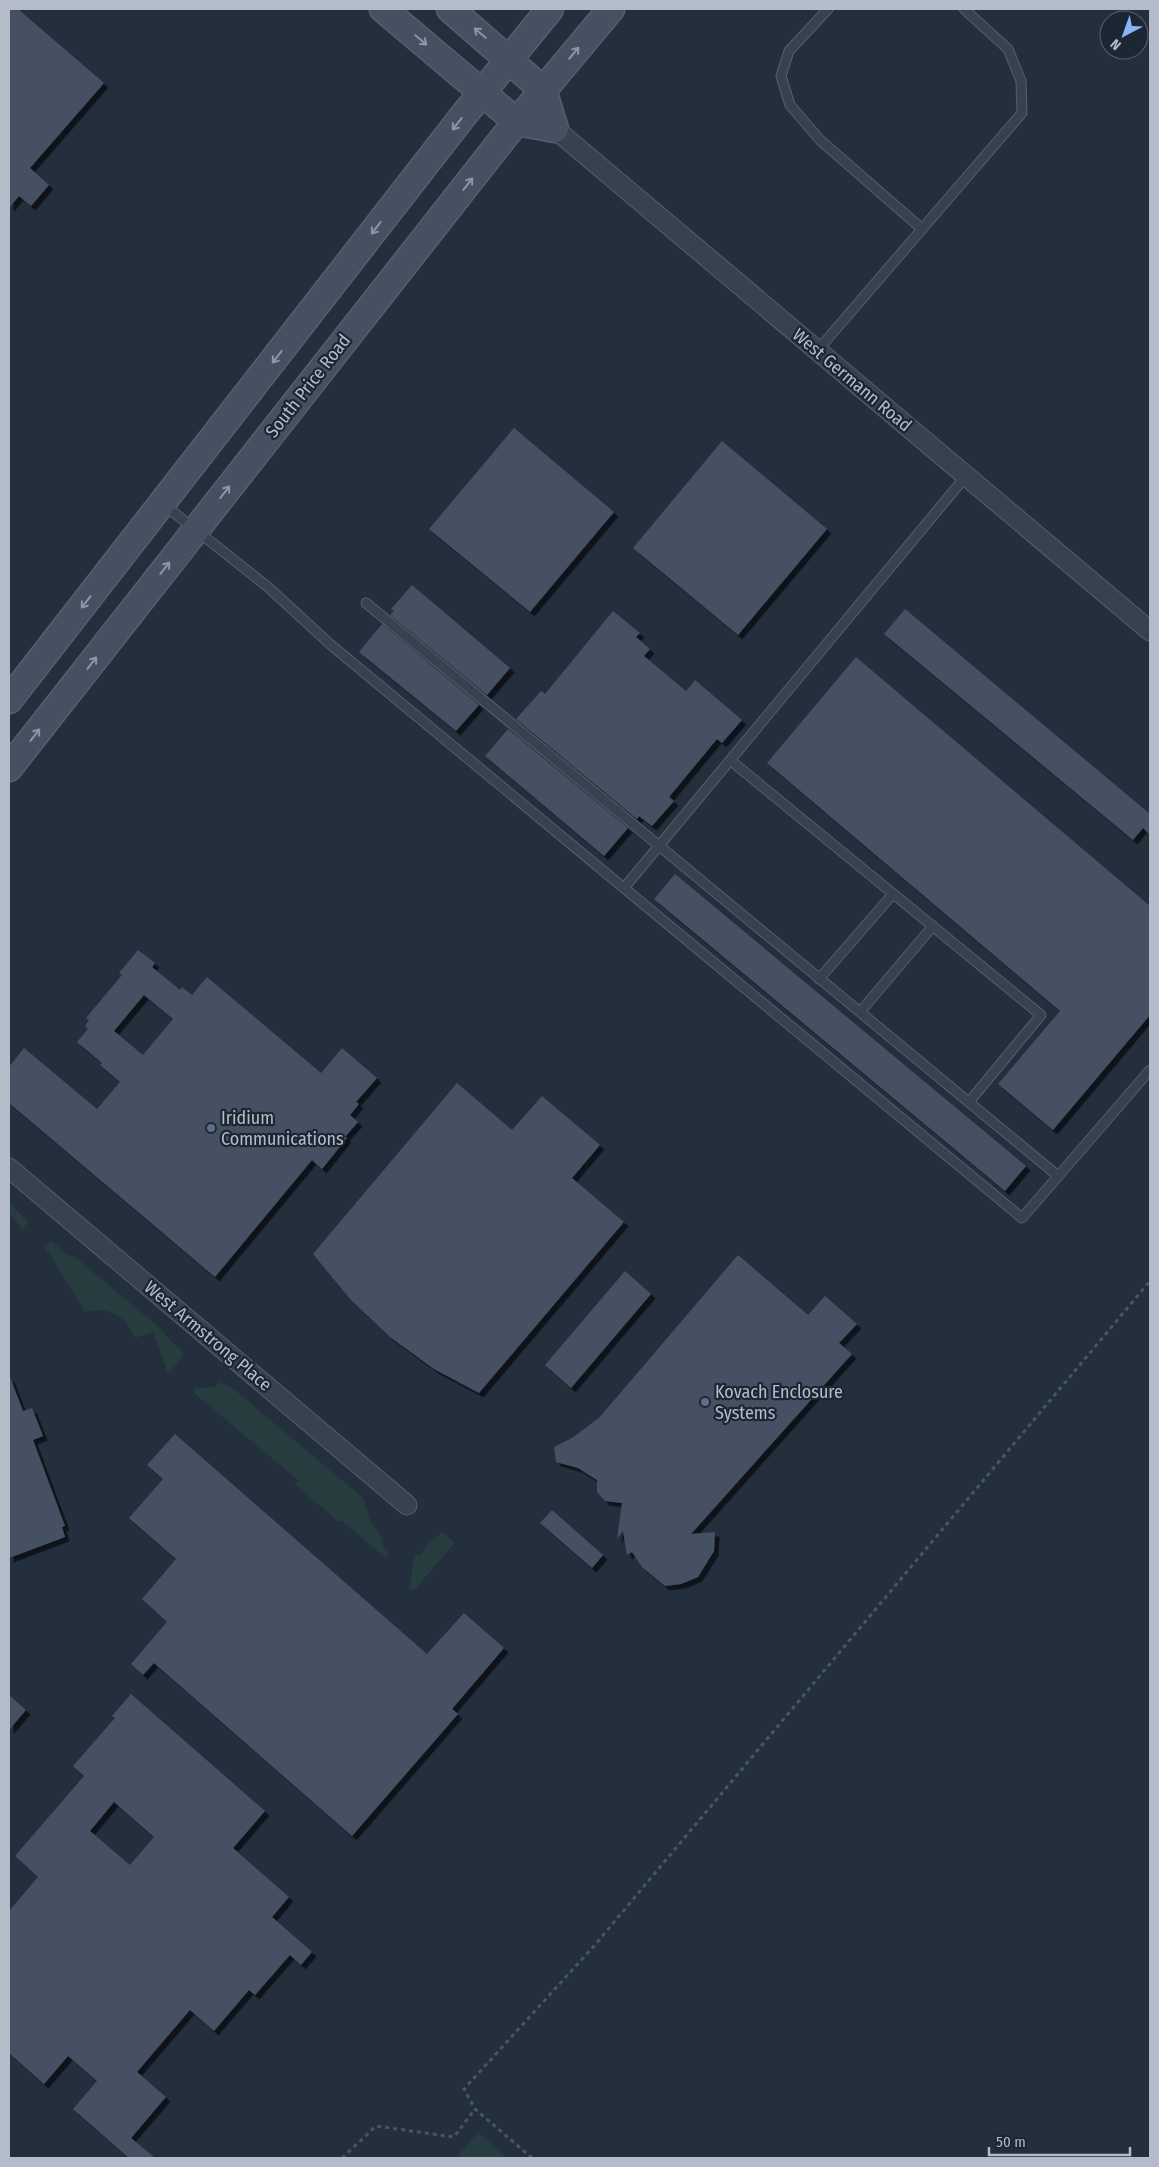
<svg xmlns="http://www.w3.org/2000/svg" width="1159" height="2167" font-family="'Fira Sans Condensed',sans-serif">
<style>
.green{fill:#263c3f}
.building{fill:#455162;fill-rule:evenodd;filter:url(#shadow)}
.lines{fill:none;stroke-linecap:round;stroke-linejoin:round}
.lane-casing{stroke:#565f6c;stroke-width:11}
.street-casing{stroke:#565f6c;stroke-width:21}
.secondary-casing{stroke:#565f6c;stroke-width:29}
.path{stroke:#44595c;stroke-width:3;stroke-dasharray:4 4;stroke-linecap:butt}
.lane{stroke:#38414e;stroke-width:9}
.street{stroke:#38414e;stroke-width:19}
.secondary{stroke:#465061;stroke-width:26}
.oneway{stroke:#8e96a5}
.service-dot{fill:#5c6f8a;stroke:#1d2633;stroke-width:2}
.labels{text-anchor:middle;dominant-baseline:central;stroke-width:4.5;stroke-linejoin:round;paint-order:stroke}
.street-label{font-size:18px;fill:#b4bcc9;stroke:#1d2633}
.poi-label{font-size:18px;fill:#b4bcc9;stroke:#1d2633;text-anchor:start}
</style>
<defs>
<filter id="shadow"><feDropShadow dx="4.5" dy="4.5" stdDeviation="0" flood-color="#0009"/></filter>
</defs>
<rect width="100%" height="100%" fill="#242f3e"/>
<path class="green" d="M9,1203L28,1221L22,1231L18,1223L9,1214Z
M51,1241L67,1254L75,1257L160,1328L170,1340L183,1352L181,1359L168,1374L153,1332L135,1338C126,1316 108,1305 85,1312L50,1254L43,1247Z
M220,1382L236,1391L363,1498L370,1520L381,1536L384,1548L388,1549L387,1559L342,1521H338L295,1485L299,1481L193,1392L196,1388L215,1387Z
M442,1532L455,1543L415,1589H409L415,1554L420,1555L428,1543Z
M478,2132L508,2158H456Z"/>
<path class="building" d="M9,9H18L104,83L30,168L49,185L31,206L19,196L9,208Z
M514,428L614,512L530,612L429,529Z
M722,441L827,529L738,635L633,548Z
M412,585L510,668L487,695L390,615L394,611L391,609Z
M905,609L1150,814V835L1143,828L1133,840L884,634Z
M613,611L640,633L636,637L650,649L644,656L686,691L695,680L742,720L722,743L717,739L669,797L674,801L652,826L639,816L637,819L516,719L541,691L545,694Z
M382,624L479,705L456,731L359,652Z
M856,657L1150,906V1015L1053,1130L998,1084L1060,1011L767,763Z
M508,729L628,828L604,856L485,756Z
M675,874L1026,1166L1005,1191L654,899Z
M138,950L155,963L152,967L180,990L182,987L192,995L207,977L321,1073L342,1048L377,1078L356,1102L359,1104L350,1115L358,1122L345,1137L347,1138L322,1169L312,1160L215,1277L9,1103V1067L24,1048L97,1109L120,1082L100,1065L102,1063L77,1042L88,1029L85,1026L89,1020L86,1018L122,975L119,973ZM144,995L173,1019L143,1055L114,1031Z
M457,1083L512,1130L542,1096L600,1145L572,1178L624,1222L479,1393L434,1369L390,1337L351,1300L313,1254Z
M738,1255L808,1315L825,1296L857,1324L839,1343L852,1354L691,1534L715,1532L714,1551L698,1577L681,1584L665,1586L642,1567L632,1552L627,1555L623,1531L617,1539L622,1503L605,1501L597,1492V1480L578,1468L556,1462L554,1447L572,1438L599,1418Z
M625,1271L651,1294L571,1388L545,1365Z
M9,1377H10L23,1411L32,1408L43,1436L33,1440L65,1526L62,1527L65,1537L9,1558Z
M175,1434L427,1654L464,1613L504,1648L452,1709L458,1714L352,1836L154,1663L143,1675L131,1664L167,1622L142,1599L176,1559L129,1518L163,1479L147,1465Z
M552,1510L603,1555L592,1568L540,1523Z
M131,1694L265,1811L233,1848L289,1897L272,1917L312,1952L301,1965L290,1955L255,1995L249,1990L214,2031L190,2010L137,2072L166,2097L131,2138L155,2158H129L73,2109L97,2081L68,2056L44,2084L9,2053V1911L38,1877L15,1856L84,1776L73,1766L115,1718L112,1716ZM114,1802L154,1837L130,1865L90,1831Z
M9,1695L26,1710L9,1730Z"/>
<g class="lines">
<g class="lane-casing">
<path id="lane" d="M828,9L789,51L781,76L790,105L820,140L922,229
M817,351L1022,113L1021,81L1008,49L964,9
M163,504L268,587L331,645L1022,1218L1150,1070
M366,603L1058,1176
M730,760L1041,1015L969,1102
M624,888L966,476
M819,979L893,894
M860,1012L933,926"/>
</g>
<g class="street-casing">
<path id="street" d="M555,129L1150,631
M9,1168L407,1505"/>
</g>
<g class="secondary-casing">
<path id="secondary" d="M383,9L517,122L555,129L543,90L450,9
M9,700L463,116L550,9
M9,768L505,136L611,9"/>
</g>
<path class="path" d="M342,2158L376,2126L454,2137L475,2109
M532,2158L475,2109L464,2089L594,1946L1150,1281"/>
<use href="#lane" class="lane"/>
<use href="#street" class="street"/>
<use href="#secondary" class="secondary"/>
</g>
<defs><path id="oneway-shaft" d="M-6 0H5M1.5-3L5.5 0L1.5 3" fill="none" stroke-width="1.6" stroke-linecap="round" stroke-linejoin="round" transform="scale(1.25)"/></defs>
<g class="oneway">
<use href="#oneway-shaft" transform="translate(480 33) rotate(-140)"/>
<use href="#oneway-shaft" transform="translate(421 40) rotate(40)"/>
<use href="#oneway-shaft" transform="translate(574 53) rotate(-50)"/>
<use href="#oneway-shaft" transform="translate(457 124) rotate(128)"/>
<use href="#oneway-shaft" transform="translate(468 184) rotate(-52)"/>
<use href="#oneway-shaft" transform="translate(376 228) rotate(128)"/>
<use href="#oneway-shaft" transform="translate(277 357) rotate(128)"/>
<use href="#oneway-shaft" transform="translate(225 492) rotate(-52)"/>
<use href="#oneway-shaft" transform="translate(165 568) rotate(-52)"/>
<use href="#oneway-shaft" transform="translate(86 602) rotate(128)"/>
<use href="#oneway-shaft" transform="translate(92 663) rotate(-52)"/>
<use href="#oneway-shaft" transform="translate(35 735) rotate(-52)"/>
</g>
<g class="service-dot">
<circle cx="211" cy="1128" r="5"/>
<circle cx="705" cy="1402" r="5"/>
</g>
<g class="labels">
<g class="street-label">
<text transform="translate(852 380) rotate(40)">West Germann Road</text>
<text transform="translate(308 386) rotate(-52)">South Price Road</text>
<text transform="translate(208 1336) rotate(40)">West Armstrong Place</text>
</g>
<g class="poi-label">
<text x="221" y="1118">Iridium<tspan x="221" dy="21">Communications</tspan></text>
<text x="715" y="1392">Kovach Enclosure<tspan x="715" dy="21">Systems</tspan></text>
</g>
</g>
<rect width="1159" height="2167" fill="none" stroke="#b4bcc9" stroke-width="20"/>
<g transform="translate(1124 35) rotate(221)"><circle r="24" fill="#1d2633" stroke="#59626f"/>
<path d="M0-4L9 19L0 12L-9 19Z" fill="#8ab4f8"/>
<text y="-8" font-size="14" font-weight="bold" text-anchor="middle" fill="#b4bcc9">N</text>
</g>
<path d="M989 2147v8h141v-8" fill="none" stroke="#b4bcc9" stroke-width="2.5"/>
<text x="996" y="2147" font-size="15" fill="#b4bcc9" stroke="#1d2633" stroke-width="4" paint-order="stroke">50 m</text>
</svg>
